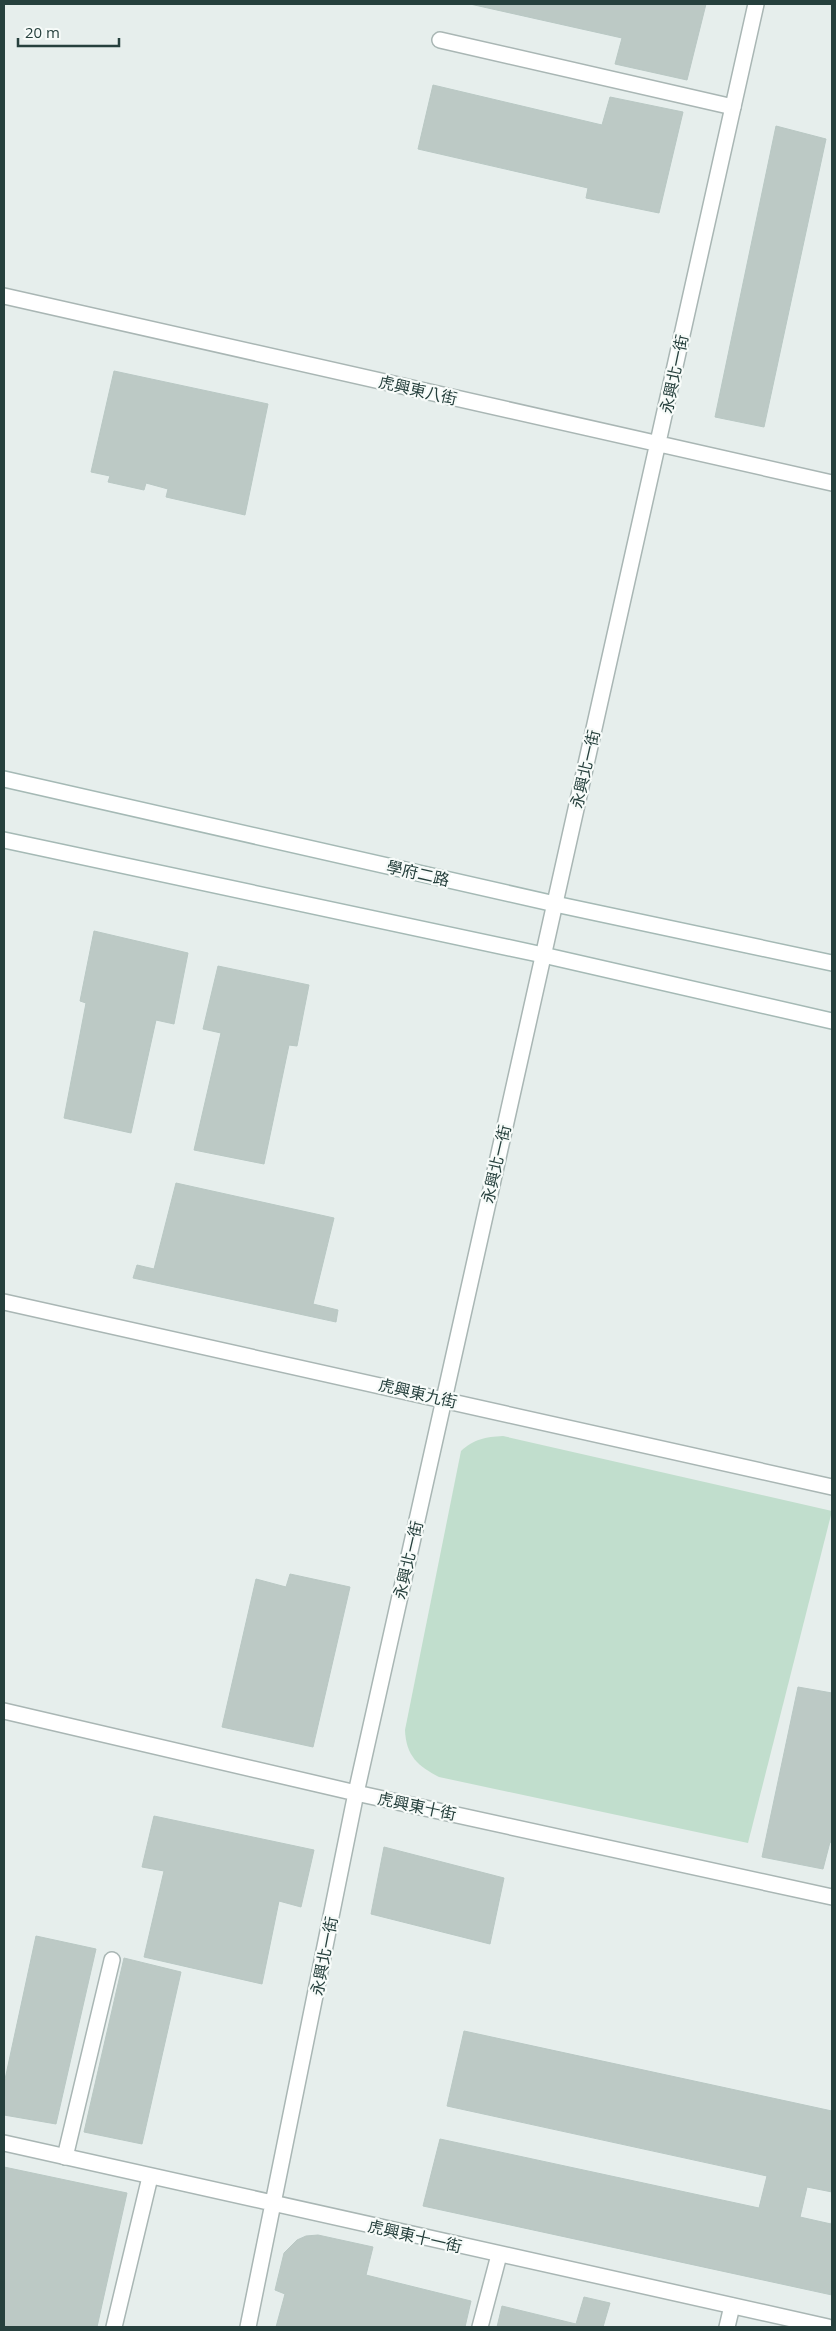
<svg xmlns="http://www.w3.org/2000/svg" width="836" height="2331" font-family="'Open Sans','Noto Sans TC',sans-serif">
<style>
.green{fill:#c1decd}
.building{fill:#bcc9c5;stroke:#b9c8c4}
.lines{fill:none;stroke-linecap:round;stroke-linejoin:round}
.lane-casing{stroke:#a9b6b4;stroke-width:18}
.street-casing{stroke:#a9b6b4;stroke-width:18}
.secondary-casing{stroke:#a5b9b5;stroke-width:18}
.lane{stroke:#fff;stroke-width:15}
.street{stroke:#fff;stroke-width:15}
.secondary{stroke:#fff;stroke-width:15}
.labels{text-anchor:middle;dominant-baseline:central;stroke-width:4.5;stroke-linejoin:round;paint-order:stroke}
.street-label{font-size:16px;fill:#26403d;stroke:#f7fbf9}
</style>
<rect width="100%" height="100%" fill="#e6eeec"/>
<path class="green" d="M503,1436L832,1511L748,1843L439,1777C418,1766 406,1756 405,1730L461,1451C474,1439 485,1437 503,1436Z"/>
<path class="building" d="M470,4H706L687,80L615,64L622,38Z
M433,85L602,125L610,97L683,112L659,213L586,198L588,188L418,149Z
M776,126L826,139L764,427L715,417Z
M114,371L268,404L245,515L166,497L168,489L146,483L144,490L108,482L110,476L91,472Z
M94,931L188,953L174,1024L156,1020L131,1133L64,1118L86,1003L80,1001Z
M218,966L309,985L297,1046L289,1045L264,1164L194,1150L221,1033L203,1029Z
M176,1183L334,1218L313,1304L338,1310L336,1322L133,1278L137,1265L154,1269Z
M290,1574L350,1587L313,1747L222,1727L256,1579L286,1587Z
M798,1687L832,1693V1843L830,1842L823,1869L762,1857Z
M154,1816L314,1850L301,1907L279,1901L262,1984L144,1957L164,1871L142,1867Z
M384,1847L504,1878L490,1944L371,1914Z
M36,1936L96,1949L56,2124L4,2115V2084Z
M124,1958L181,1972L142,2144L84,2132Z
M464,2031L832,2111V2192L807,2187L800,2217L831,2224L832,2220V2295L423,2206L440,2139L759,2208L767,2176L447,2106Z
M4,2167L127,2193L97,2327H4Z
M318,2235L373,2247L366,2275L471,2301L465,2327H276L285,2294L275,2290L284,2253L297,2240L306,2236Z
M584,2297L610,2303L603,2327H497L502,2306L576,2324Z"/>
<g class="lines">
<g class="lane-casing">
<path id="lane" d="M440,40L733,107
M65,2157L112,1960
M114,2327L150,2177
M480,2327L499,2255
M727,2327L732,2306"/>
</g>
<g class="street-casing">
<path id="street" d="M4,296L832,483
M4,1302L832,1487
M4,1711L356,1793L832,1897
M4,2143L828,2327
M248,2327L356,1793L756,4"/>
</g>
<g class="secondary-casing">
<path id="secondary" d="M4,779L555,904L832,963
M4,840L543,955L832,1021"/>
</g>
<use href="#lane" class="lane"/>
<use href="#street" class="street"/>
<use href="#secondary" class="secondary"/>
</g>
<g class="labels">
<g class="street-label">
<text transform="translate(674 374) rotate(-78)">永興北一街</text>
<text transform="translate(418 390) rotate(13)">虎興東八街</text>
<text transform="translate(585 769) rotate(-77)">永興北一街</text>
<text transform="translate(418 873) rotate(13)">學府二路</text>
<text transform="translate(496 1164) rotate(-77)">永興北一街</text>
<text transform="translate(418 1393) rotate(13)">虎興東九街</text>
<text transform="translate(408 1560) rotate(-77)">永興北一街</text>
<text transform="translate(417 1806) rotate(12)">虎興東十街</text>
<text transform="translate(324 1956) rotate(-79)">永興北一街</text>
<text transform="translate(415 2236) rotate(13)">虎興東十一街</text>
</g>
</g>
<rect width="836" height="2331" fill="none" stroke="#26403d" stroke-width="10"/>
<path d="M18 38v8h101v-8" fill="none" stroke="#26403d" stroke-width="2.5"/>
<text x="25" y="38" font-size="15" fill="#26403d" stroke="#f7fbf9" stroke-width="4" paint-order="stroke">20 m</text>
</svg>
